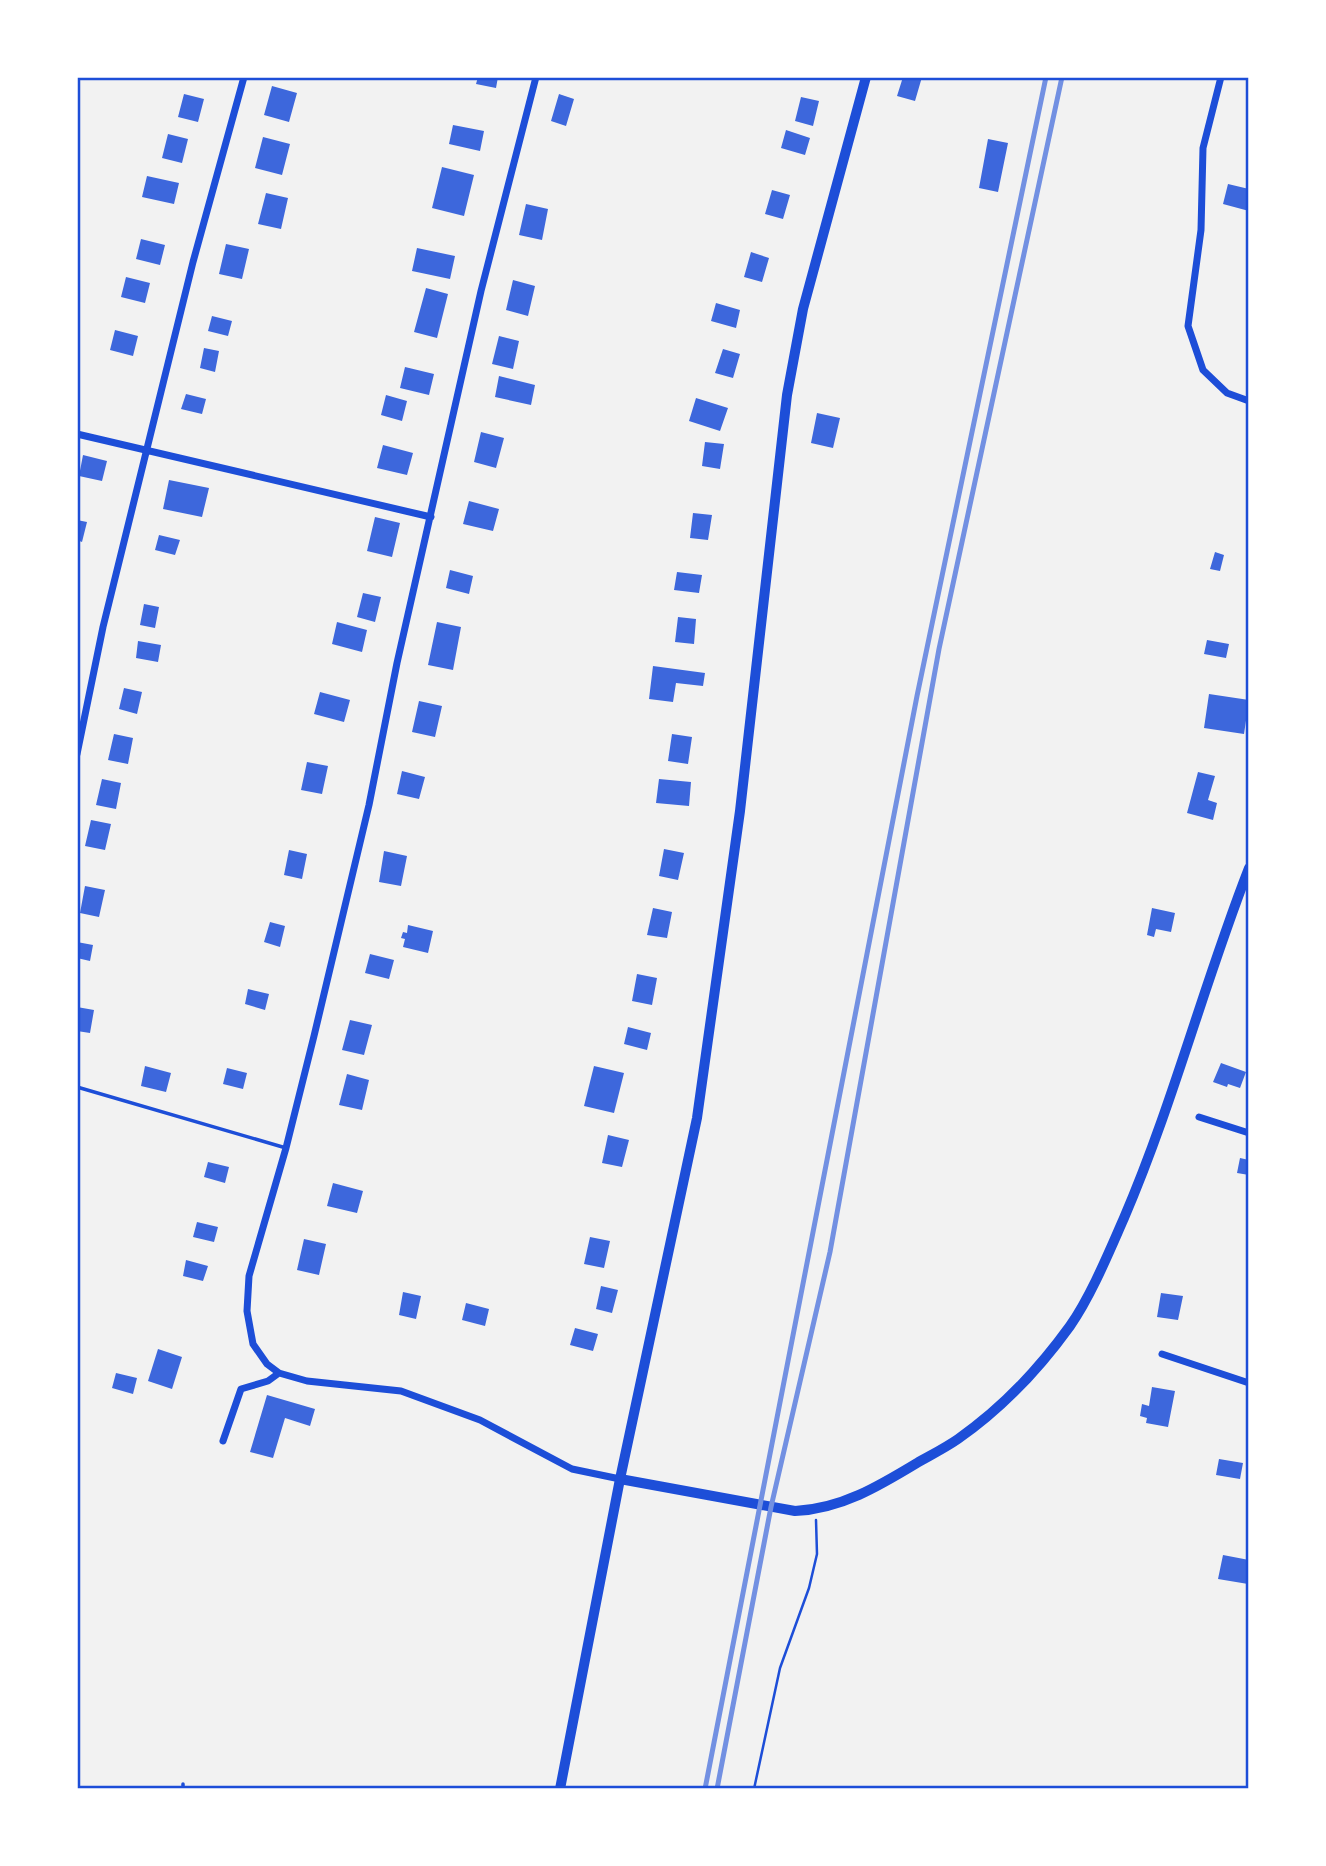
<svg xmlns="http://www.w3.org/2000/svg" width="1326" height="1866" font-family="Ubuntu,sans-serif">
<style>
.building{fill:#3d67dc}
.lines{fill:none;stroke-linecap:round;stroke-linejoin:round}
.path{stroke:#1d4ed8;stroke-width:2.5}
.service{stroke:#1d4ed8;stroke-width:3.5}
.minor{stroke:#1d4ed8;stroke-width:7}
.tertiary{stroke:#1d4ed8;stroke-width:10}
.secondary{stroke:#1d4ed8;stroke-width:10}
.rail{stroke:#7290e2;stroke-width:5}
.neatline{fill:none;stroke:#1d4ed8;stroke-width:2.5}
</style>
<rect width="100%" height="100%" fill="#f2f2f2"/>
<path class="building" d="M478,77H498L496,88L476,84Z
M903,77H922L915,101L897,96Z
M272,86L297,93L289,122L264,115Z
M184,94L204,99L198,122L178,117Z
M559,94L574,99L566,126L551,121Z
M801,97L819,101L813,126L795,121Z
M453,125L484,131L480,151L449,144Z
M786,130L810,138L805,155L781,148Z
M168,134L188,139L182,163L162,158Z
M263,137L290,144L282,175L255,168Z
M988,139L1008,143L998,192L979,188Z
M442,167L474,175L464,216L432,208Z
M147,176L179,183L174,204L142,197Z
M1228,184L1249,189V211L1223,204Z
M772,190L790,195L783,219L765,214Z
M266,193L288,198L281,229L258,224Z
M526,204L548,209L542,240L519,235Z
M141,239L165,245L160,265L136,259Z
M226,244L249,249L242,279L219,274Z
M417,248L455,256L450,279L412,271Z
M751,252L769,258L762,282L744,277Z
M126,277L150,283L145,303L121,297Z
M513,280L535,286L528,316L506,310Z
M426,288L448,294L437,338L414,332Z
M716,303L740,310L736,328L711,321Z
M212,316L232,321L228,336L208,331Z
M115,330L138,336L133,356L110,350Z
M499,336L519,341L513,369L492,364Z
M204,348L219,351L215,372L200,368Z
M723,349L740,354L733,378L715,373Z
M405,367L434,374L429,395L400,388Z
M499,376L535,385L531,405L495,397Z
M186,394L206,399L202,414L181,409Z
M386,395L407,401L402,421L381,415Z
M696,398L728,408L720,431L689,421Z
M817,413L840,418L833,448L811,443Z
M481,432L504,438L496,468L474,462Z
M705,442L724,444L720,469L702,466Z
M383,445L413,453L407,475L377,468Z
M83,455L107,461L102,481L79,476Z
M169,480L209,488L202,517L163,509Z
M469,501L499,509L493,531L463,524Z
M693,513L712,515L708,540L690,538Z
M375,517L400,523L392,557L367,551Z
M77,520L87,522L82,542L77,540Z
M159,535L180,540L175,555L155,550Z
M1215,552L1224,555L1220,571L1210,569Z
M450,570L473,576L469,594L446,588Z
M677,572L702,575L699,593L674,590Z
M363,593L381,597L375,622L357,617Z
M144,604L159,607L155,628L140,625Z
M678,617L696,619L694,644L675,642Z
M337,622L367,630L362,652L332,644Z
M437,622L461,627L453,670L428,665Z
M1207,640L1229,644L1226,658L1204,654Z
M138,641L161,645L158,662L136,658Z
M653,666L705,673L703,686L676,683L673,702L649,699Z
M124,688L142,692L137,714L119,709Z
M320,692L350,700L344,722L314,714Z
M1209,694L1249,700L1244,734L1204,728Z
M419,701L442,706L435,737L412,732Z
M114,734L133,738L128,764L108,760Z
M672,734L692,737L688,764L668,761Z
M307,762L328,766L322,794L301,790Z
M402,771L425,777L419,799L397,794Z
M1198,772L1215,776L1208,800L1217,803L1213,820L1187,813Z
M102,779L121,783L116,809L96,805Z
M659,779L691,782L689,806L656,803Z
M91,820L111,824L105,850L85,846Z
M664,849L684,853L678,880L659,876Z
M289,850L307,854L302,879L284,875Z
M384,851L407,856L401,886L379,882Z
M85,886L105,890L99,917L80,913Z
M653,908L672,912L667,938L647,935Z
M1152,908L1175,913L1171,932L1156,929L1154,937L1147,935Z
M270,922L285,926L280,947L264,942Z
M408,925L433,931L428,953L403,947L405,939L401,938L403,932L407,933Z
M77,942L93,945L90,961L77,958Z
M370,954L394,960L389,979L365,973Z
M637,974L657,978L652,1005L632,1001Z
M248,989L269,994L265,1010L245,1004Z
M77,1007L94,1010L90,1033L77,1031Z
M350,1020L372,1025L364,1055L342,1050Z
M628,1027L651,1033L647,1050L624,1044Z
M1221,1063L1246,1072L1240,1088L1228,1084L1227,1087L1213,1082Z
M145,1066L171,1073L166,1092L141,1086Z
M594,1066L624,1073L614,1113L584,1106Z
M227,1068L247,1073L243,1089L223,1084Z
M347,1074L369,1080L362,1110L339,1105Z
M608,1135L629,1140L622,1167L602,1163Z
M1240,1158L1249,1160V1175L1237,1173Z
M208,1162L229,1167L225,1183L204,1177Z
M333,1183L363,1191L357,1213L327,1206Z
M197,1222L218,1227L214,1242L193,1237Z
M590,1237L610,1241L604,1268L584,1264Z
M304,1239L326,1244L319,1275L297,1270Z
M186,1260L208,1266L203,1281L183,1276Z
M601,1286L618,1290L612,1313L596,1309Z
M403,1292L421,1296L416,1319L399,1315Z
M1161,1293L1183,1296L1178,1320L1157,1317Z
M466,1303L489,1309L485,1326L462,1320Z
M575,1328L598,1334L593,1351L570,1345Z
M158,1349L182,1357L172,1389L148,1381Z
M116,1373L137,1378L133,1394L112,1388Z
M1152,1387L1175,1391L1168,1427L1146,1423L1147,1418L1140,1416L1142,1404L1149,1406Z
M267,1395L315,1409L310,1426L285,1418L273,1458L250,1452Z
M1219,1459L1243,1463L1240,1479L1216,1475Z
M1223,1555L1249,1560L1248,1584L1218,1579Z"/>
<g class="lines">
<path class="path" d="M754,1789L780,1668L809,1588L817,1554L816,1520"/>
<path class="service" d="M77,1087L286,1148
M183,1789V1784"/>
<path class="minor" d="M1221,77L1203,148L1201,230L1188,326L1203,370L1227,393L1249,401
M77,434L431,517
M77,754L103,627L193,262L244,77
M1199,1117L1249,1133
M1162,1354L1249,1383
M279,1373L307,1381L401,1391L480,1420L572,1469L620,1479
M223,1441L241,1389L268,1381L279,1373L267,1364L253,1344L247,1311L249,1276L286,1148L314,1036L369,805L397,663L481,291L536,77"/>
<path class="tertiary" d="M620,1479L795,1511C841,1509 879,1486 917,1463C931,1455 945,1448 958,1439C1001,1409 1039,1369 1070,1326C1091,1296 1109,1252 1124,1218C1173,1104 1204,983 1249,868"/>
<path class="secondary" d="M560,1789L620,1479L697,1118L740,811L787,395L803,309L866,77"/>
<path class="rail" d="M705,1789L917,696L1046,77
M717,1789L771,1507L830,1252L939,649L1062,77"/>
</g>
<rect width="1326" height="1866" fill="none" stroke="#ffffff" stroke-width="158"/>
<rect x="79" y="79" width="1168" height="1708" class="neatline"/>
</svg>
